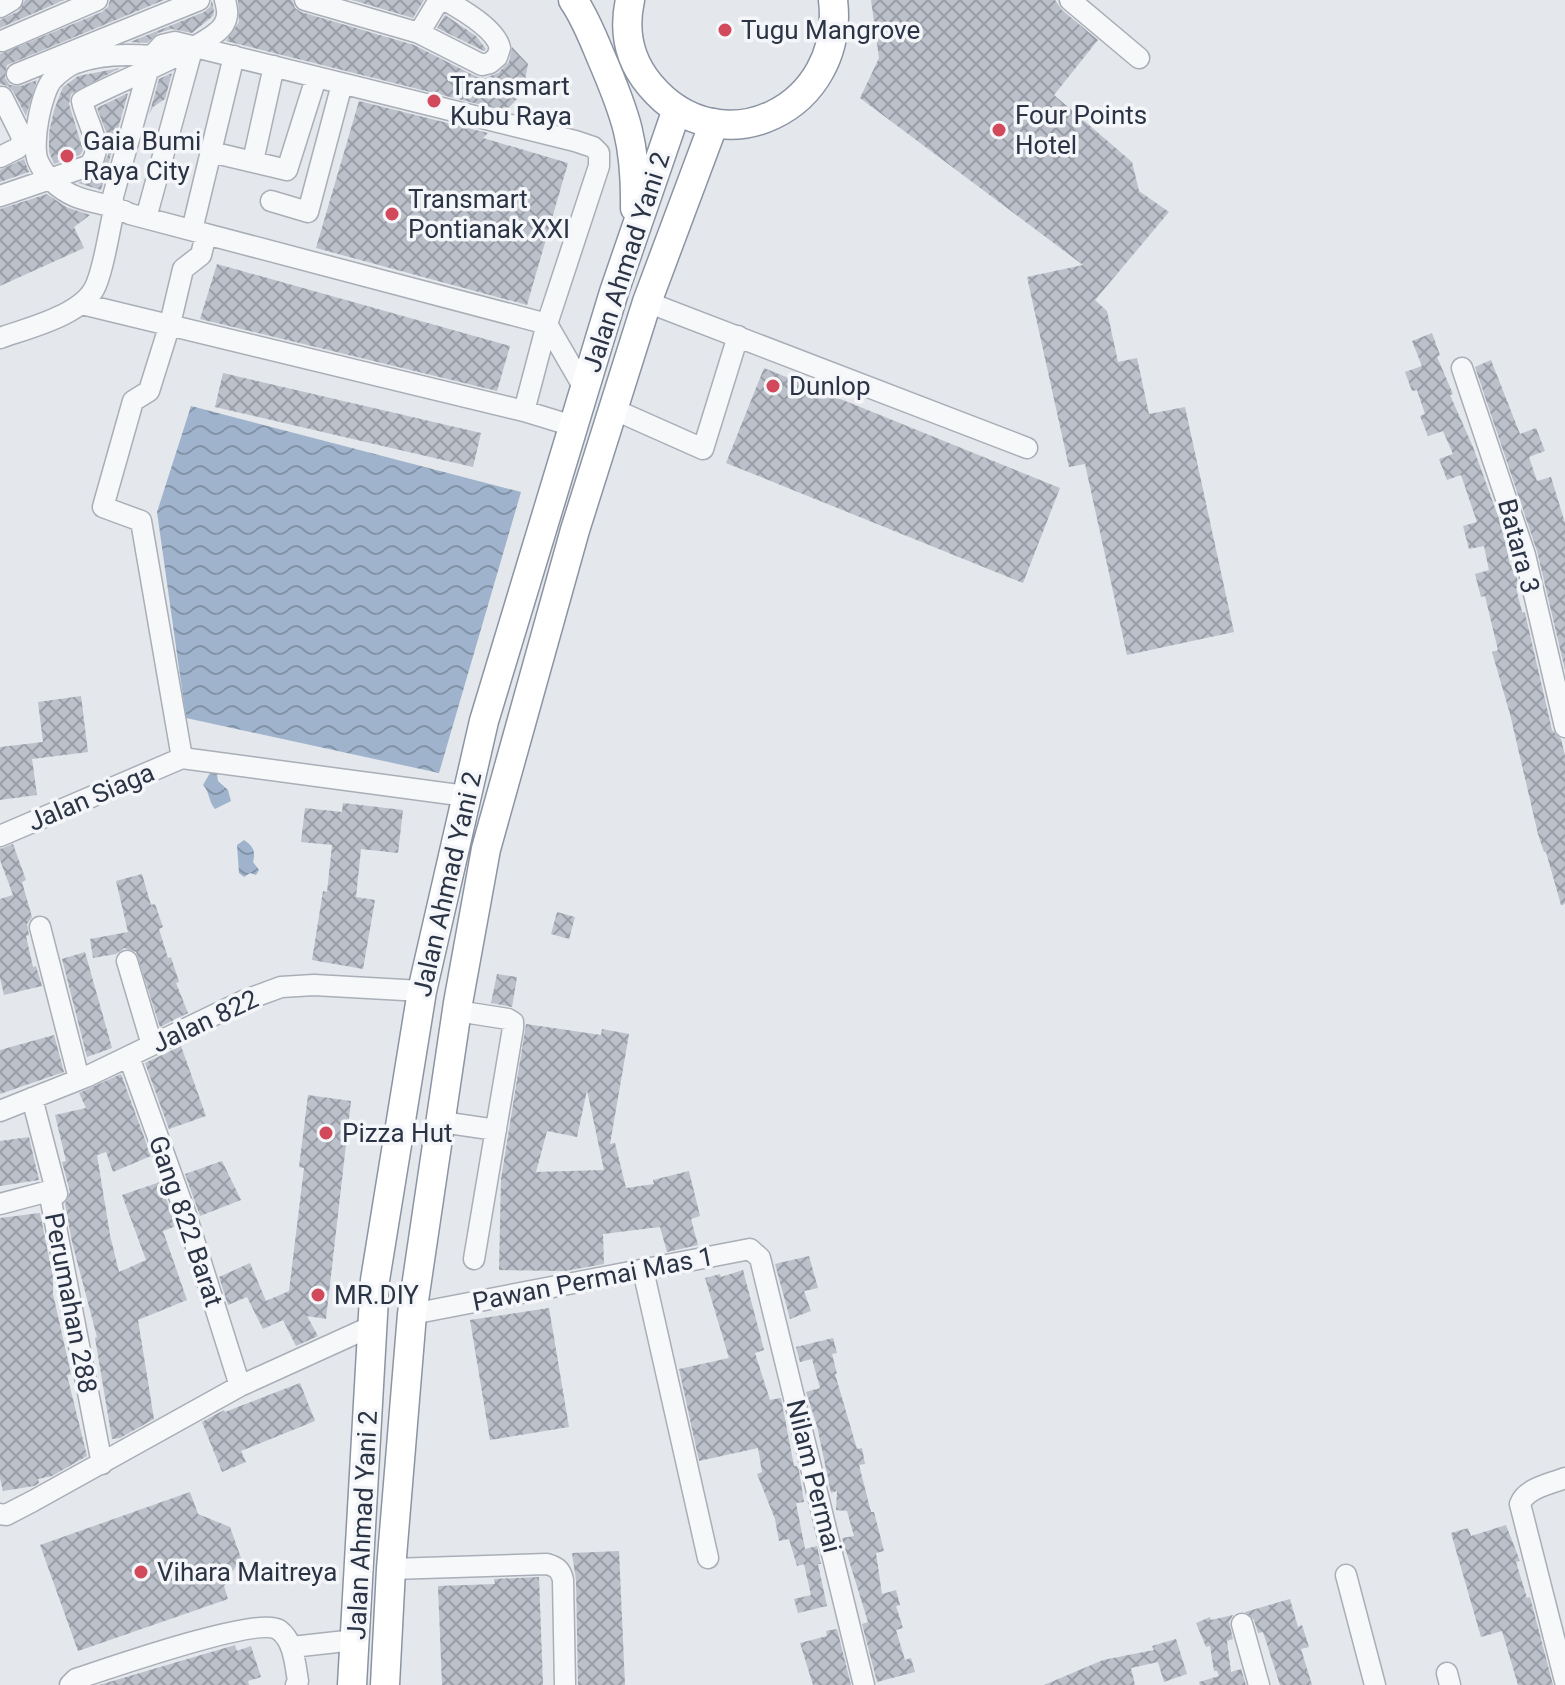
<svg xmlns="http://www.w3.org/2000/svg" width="1565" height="1685" font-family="Roboto,sans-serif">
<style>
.water{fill:url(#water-waves)}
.building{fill:url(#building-cross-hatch);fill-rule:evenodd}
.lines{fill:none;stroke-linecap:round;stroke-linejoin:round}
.minor-casing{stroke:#a9aeb7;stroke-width:23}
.highway-casing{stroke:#8b94a3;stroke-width:31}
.minor{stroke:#f7f8fa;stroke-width:20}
.highway{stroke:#fff;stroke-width:28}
.poi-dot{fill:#d1495b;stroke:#f4f6f9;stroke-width:3}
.labels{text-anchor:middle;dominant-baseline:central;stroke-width:7;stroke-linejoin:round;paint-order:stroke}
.poi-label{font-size:26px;fill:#2b3445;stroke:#f4f6f9;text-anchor:start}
.street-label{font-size:26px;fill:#2b3445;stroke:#f4f6f9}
</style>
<defs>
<pattern id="water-waves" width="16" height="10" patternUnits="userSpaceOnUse" patternTransform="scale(2)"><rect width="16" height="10" fill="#9fb4cc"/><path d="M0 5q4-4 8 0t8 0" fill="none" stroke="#8293a7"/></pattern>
<pattern id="building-cross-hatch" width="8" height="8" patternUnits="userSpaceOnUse" patternTransform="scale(2)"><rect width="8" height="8" fill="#bbc0ca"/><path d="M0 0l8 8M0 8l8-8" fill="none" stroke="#989da6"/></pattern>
</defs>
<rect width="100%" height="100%" fill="#e4e7ec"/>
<path class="water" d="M191,406L521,492L439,773L186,718L157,512Z
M210,773L217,774L218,781L228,790L231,801L215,809C208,801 210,792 203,785Z
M244,840C253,846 256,851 253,862L259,870L256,875L250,873L244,877L239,873L237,845Z"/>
<path class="building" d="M25,0H64L0,28V20L19,11Z
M110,0H164L7,65L5,78L10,85L21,86L37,80L26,116L13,91L8,86L0,84V54L102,12L108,7Z
M212,0L214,12L213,16L192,33L172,29L158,33L147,43L130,42L204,12L210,7Z
M238,0H292L295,8L301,12L414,45L477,77L485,78L498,73L509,62L512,47L528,64L523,92L506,111L226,41L239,22Z
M352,0H424L413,18Z
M871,0H1055L1062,10L1098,40L1054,95L1132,162L1139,191L1169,212L1095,300L1107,311L1118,362L1137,358L1149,414L1185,407L1234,632L1127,655L1085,464L1069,467L1027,277L1083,265L860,98L879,58Z
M445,15L476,36L486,49L484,51L437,28Z
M120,68L71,94L69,104L83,150L80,155L54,164L49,152V133L54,110L63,87L78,76Z
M172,73L165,99L153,107L149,115L159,79Z
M128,93L101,190L78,183L98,174L108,155L106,132L97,108Z
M359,101L488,133L483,138L568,163L527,305L316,248Z
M24,159L29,172L0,182V170Z
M47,194L66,207L90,215L74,227L84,248L0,286V209Z
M217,264L510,346L497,391L200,319Z
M1432,333L1440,355L1437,357L1453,394L1450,395L1473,447L1503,530L1510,565L1514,564L1519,588H1516L1522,612L1525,613L1552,730L1561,739L1565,756V904L1561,905L1546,852H1544L1538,834L1510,714L1492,652L1498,650L1485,596L1481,597L1475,574L1489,570L1484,546L1469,549L1463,526L1477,522L1461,475L1447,480L1439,459L1453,454L1443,431L1428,436L1420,416L1425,414L1417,390L1412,391L1405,372L1422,366L1412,341Z
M1491,360L1520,434L1536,428L1545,451L1529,457L1537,481L1551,477L1565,523V670L1537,551L1475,367Z
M764,368L1060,488L1023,583L726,463Z
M223,373L481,433L473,467L215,407Z
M81,696L88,752L32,759L37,795L0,800V747L43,742L38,702Z
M343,803L403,810L398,853L361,849L356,897L375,900L363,969L312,960L323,891L327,892L332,845L301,842L305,808L342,812Z
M13,844L26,880L22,882L32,917L27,924L29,935L26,936L33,967L36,966L42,986L4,995L0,978V899L13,895L0,860V849Z
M142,874L151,905L155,904L163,927L159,929L168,958L171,957L179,982L176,983L188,1013L160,1027L136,952L124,948L116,954L93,958L90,939L128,932L116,881Z
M557,912L575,917L569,939L551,934Z
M85,952L112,1048L87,1057L62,959Z
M497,974L517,977L512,1007L491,1003Z
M526,1024L601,1035L602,1029L629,1034L610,1144L615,1143L626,1188L654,1184L653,1180L689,1171L700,1216L691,1219L698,1245L667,1252L660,1227L603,1234L604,1264L565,1271L499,1270L501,1179ZM587,1090L604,1170L536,1172L547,1131L577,1137Z
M54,1035L64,1072L0,1094V1050Z
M181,1046L206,1116L169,1129L145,1063Z
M121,1074L151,1156L113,1172L106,1152L97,1155L110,1235L119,1272L146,1260L122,1195L160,1182L176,1226L163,1231L187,1300L138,1320L154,1419L120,1438L112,1439L95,1338L97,1337L72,1242L65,1204L70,1192L62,1162L66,1161L55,1115L86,1108L79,1093Z
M308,1095L351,1101L326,1319L307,1316L318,1336L296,1346L283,1320L263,1329L247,1297L228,1305L219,1277L250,1263L266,1301L289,1291L304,1168L299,1167Z
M29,1137L39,1180L0,1186V1141Z
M222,1161L241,1200L200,1216L185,1174Z
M40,1213L53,1277V1294L71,1374L67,1375L87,1456L52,1476L38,1479L39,1483L34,1486L3,1491L0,1478V1218Z
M809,1256L818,1288L804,1291L811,1311L790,1319L775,1264Z
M743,1270L764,1350L755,1353L770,1400L781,1398L794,1466H797L799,1471L804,1502L796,1503L805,1549L817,1546L821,1564H818L827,1606L798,1613L794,1599L811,1595L804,1564L797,1566L789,1539L779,1541L775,1519L757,1474L762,1472L758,1448L699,1461L679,1369L729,1358L705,1278L720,1274L721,1277Z
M549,1308L569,1427L490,1440L470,1320Z
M833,1338L837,1353L832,1354L837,1374H835L857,1449L862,1448L865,1464L859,1465L871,1512H874L884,1551L876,1553L882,1594L896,1590L900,1605L896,1606L903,1628L896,1630L905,1660L911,1658L915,1672L877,1682L862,1624L868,1622L842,1538L854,1536L847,1511L836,1510L837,1491L831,1493L817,1426L806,1392L820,1388L812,1359L800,1362L796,1347Z
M300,1383L315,1421L241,1451L246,1462L222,1472L202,1422L224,1410L225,1412Z
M190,1492L198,1514L230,1527L241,1558L224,1586L228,1599L78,1651L40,1545Z
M1506,1525L1520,1561L1516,1562L1527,1598L1530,1597L1553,1685H1518L1502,1631L1481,1637L1451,1533L1468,1528L1471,1536Z
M619,1551L625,1685H578L576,1580L572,1553Z
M539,1577L543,1685H442L438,1586L495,1584L494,1579Z
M1290,1599L1298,1627L1302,1625L1309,1647L1301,1649L1312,1685H1280L1263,1632L1258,1633L1254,1620L1245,1612Z
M1233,1615L1229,1622L1233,1639L1227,1641L1231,1672L1241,1669L1246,1685H1200L1199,1682L1219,1676L1217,1671H1214L1210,1646L1206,1647L1196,1623L1210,1617L1211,1620Z
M837,1629L851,1685H813L800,1643L827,1636L826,1631Z
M1176,1639L1187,1674L1164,1682L1158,1662L1131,1668L1135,1685H1044L1103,1660L1154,1650L1152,1646Z
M235,1645L237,1651L251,1646L261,1677L248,1681L249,1685H99Z"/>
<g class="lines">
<g class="minor-casing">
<path id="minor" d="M305,0L419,33L482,65L490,63L497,57L500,48C496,29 461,9 445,0
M1070,0L1139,58
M0,7L12,0
M419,33L439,0
M2,41L97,0
M152,56C126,54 99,54 73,64C67,67 58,74 53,79C41,92 31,145 38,161C41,168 47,176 52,181C78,206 102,199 130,214L547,324L584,388
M17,74L199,0
M211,152L287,170L316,78
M0,157L18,148L23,139L2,97
M253,161L274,66
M0,196L88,166C107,148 86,123 82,101C110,84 213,46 224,24C229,16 227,8 225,0
M271,201L308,212L342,84
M146,218L193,46
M192,230L234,56
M647,302L1027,448
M82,304L524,411L573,426
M0,338C28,328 84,315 96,285C105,264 109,229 115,206L112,200L152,56L162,45L175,42L575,141L593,147L599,153V166L547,324L524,411
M1462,368L1525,555L1565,727
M613,409L703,449L738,336
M182,758L141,521L103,507L133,401L149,391L170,324L183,269L201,255L206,234
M182,758L466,796
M0,836L182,758
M40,927L79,1079
M127,961L152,1045
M457,1011L508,1019L513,1022V1028L474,1259
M129,1057L186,1215L240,1386
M32,1098L57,1194
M0,1111L88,1076L243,1001L281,987L314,985L422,991
M442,1122L496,1130
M0,1204L49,1191L102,1464
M643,1270L708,1558
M412,1314L750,1249L760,1258L864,1685
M1565,1478C1550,1484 1526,1488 1520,1504L1565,1681
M0,1514L6,1515L33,1501L240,1386L372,1326
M391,1569L547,1564C557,1567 561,1570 563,1580L565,1685
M1346,1575L1375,1685
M1242,1624L1259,1685
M292,1647L355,1640
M1447,1673L1450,1685
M70,1685L76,1679C107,1669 257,1616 279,1630C294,1641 295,1664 298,1681L296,1685"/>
</g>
<g class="highway-casing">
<path id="highway" d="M573,0C585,17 593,38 601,57C626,115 636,143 635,208
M630,0C623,32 629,60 650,85C721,170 846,108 833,0
M352,1685L375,1280L422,991L484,721L614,292L677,109
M385,1685L391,1569L412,1314L458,1003L486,849L575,530L647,302L714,123"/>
</g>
<use href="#minor" class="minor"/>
<use href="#highway" class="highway"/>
</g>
<g class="poi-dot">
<circle cx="725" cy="30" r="8"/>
<circle cx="434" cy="101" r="8"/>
<circle cx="999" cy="130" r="8"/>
<circle cx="67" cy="156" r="8"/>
<circle cx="392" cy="214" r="8"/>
<circle cx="773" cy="386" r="8"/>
<circle cx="326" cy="1133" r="8"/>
<circle cx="318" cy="1295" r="8"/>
<circle cx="141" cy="1572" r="8"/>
</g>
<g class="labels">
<g class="poi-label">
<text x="741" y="30">Tugu Mangrove</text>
<text x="450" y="86">Transmart<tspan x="450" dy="30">Kubu Raya</tspan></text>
<text x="1015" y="115">Four Points<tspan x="1015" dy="30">Hotel</tspan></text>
<text x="83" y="141">Gaia Bumi<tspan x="83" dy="30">Raya City</tspan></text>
<text x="408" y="199">Transmart<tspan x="408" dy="30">Pontianak XXI</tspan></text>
<text x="789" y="386">Dunlop</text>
<text x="342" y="1133">Pizza Hut</text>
<text x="334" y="1295">MR.DIY</text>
<text x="157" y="1572">Vihara Maitreya</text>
</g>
<g class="street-label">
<text transform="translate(626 262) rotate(-72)">Jalan Ahmad Yani 2</text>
<text transform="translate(1519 546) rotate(75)">Batara 3</text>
<text transform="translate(91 797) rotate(-23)">Jalan Siaga</text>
<text transform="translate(447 884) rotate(-77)">Jalan Ahmad Yani 2</text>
<text transform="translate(205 1021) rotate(-25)">Jalan 822</text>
<text transform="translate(186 1221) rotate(71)">Gang 822 Barat</text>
<text transform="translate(593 1279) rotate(-11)">Pawan Permai Mas 1</text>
<text transform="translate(71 1303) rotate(79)">Perumahan 288</text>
<text transform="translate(814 1476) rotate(76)">Nilam Permai</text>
<text transform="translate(362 1525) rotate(-87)">Jalan Ahmad Yani 2</text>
</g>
</g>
</svg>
